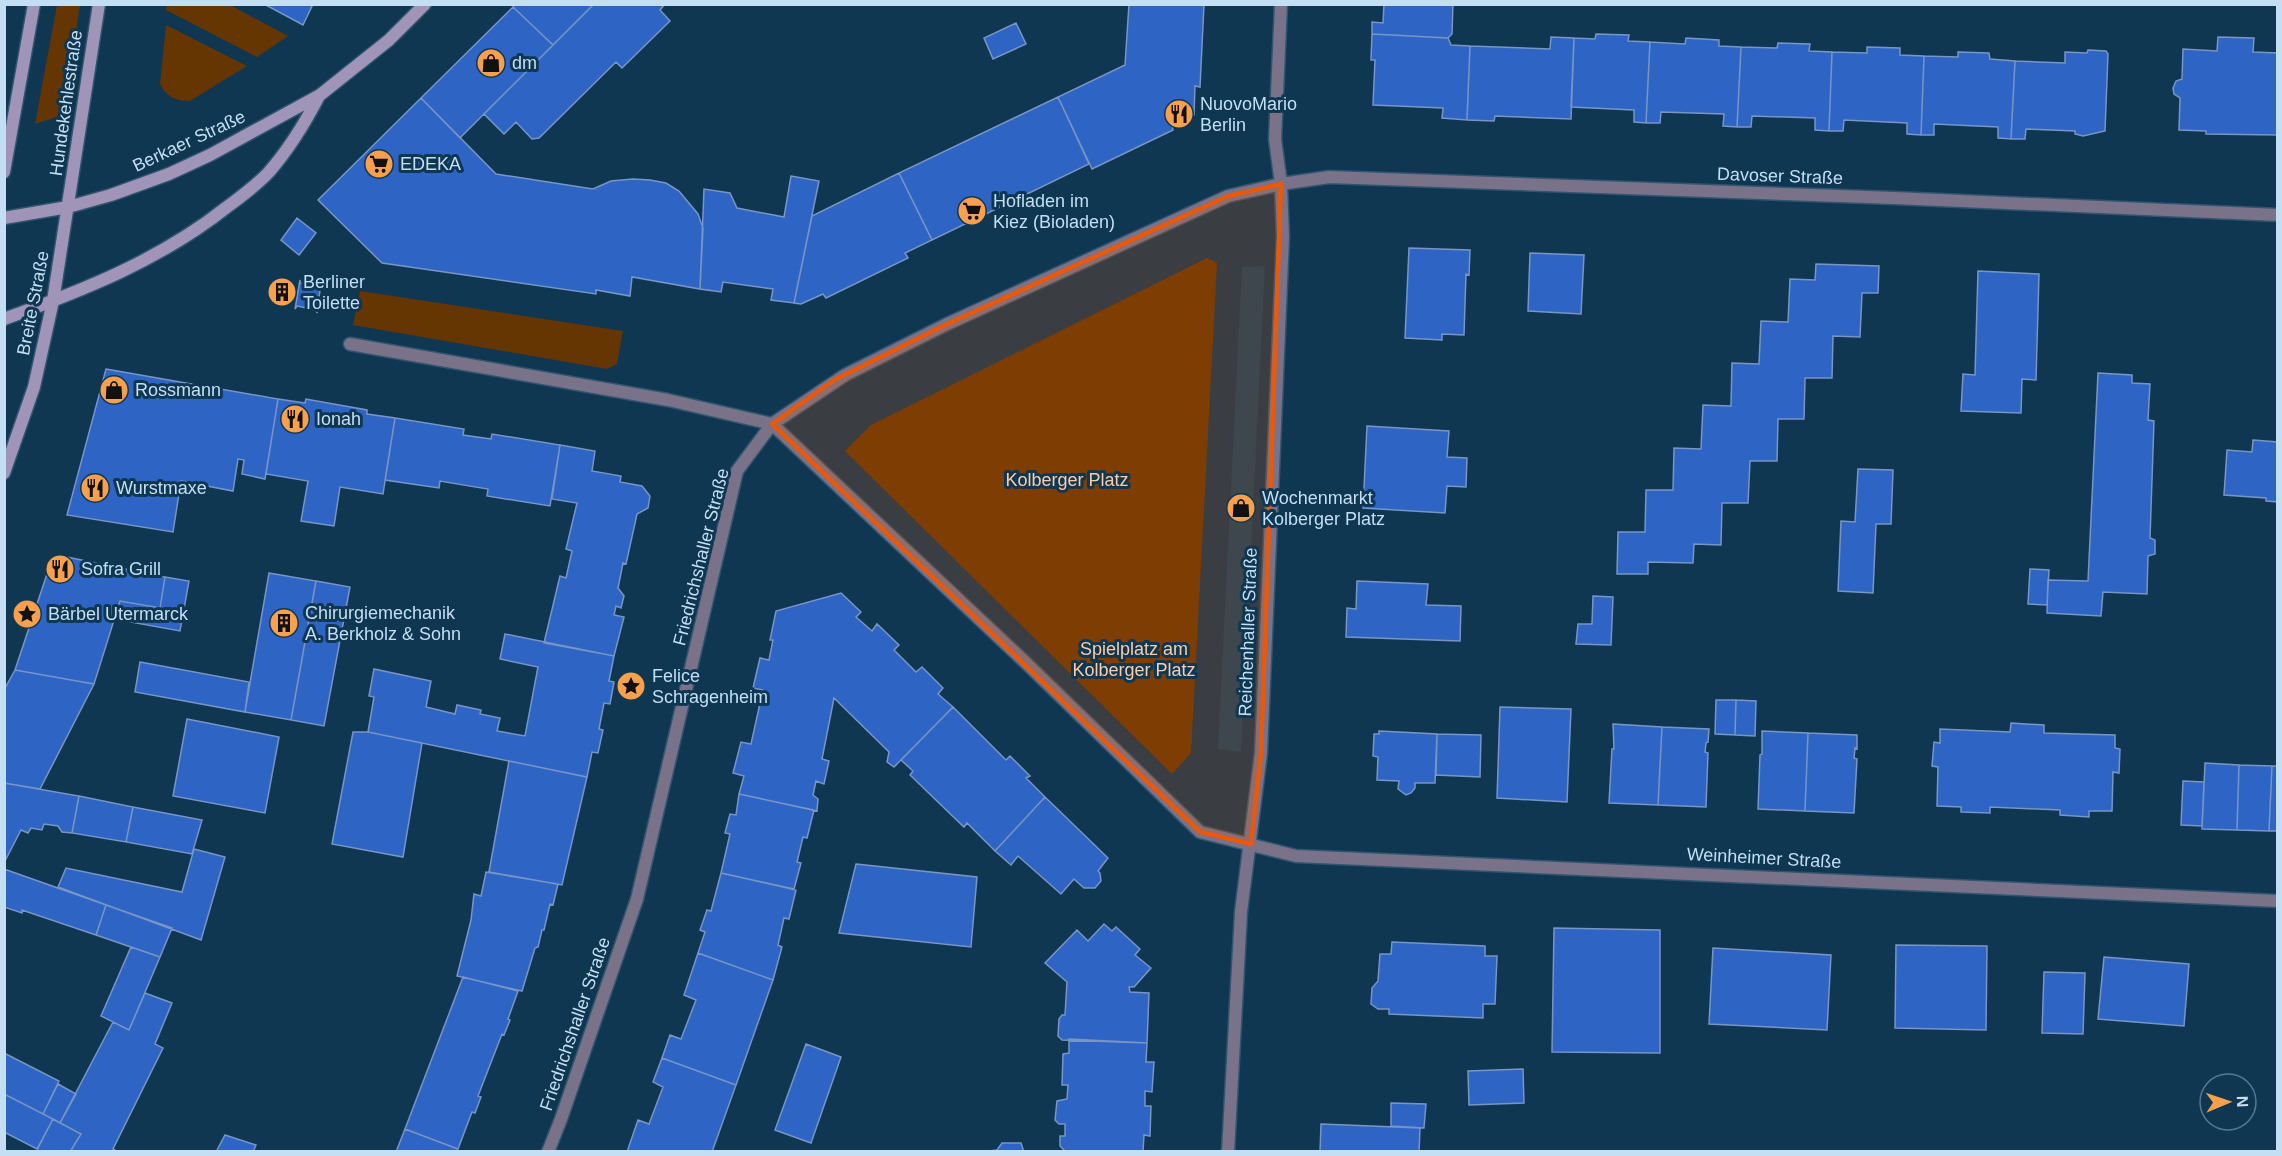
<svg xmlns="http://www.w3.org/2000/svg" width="2282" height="1156" font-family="Helvetica,sans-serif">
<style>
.built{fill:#144360}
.green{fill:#653601}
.building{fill:#2e65c4;stroke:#7895c5;stroke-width:1.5}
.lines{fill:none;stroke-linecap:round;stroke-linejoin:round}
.street-casing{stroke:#30556e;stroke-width:15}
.secondary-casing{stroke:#30556e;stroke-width:15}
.street{stroke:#797288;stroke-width:12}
.secondary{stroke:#a094b8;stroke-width:12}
.marked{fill:#e8590c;fill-opacity:0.2;stroke:#e8590c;stroke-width:4.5;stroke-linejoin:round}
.labels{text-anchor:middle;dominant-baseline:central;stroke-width:6;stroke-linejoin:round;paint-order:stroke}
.poi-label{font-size:18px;fill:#c4dff3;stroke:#0f3751;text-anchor:start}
.street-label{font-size:18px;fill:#c4dff3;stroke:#0f3751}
.park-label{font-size:18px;fill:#fdcca5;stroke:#0f3751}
</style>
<rect width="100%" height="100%" fill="#0f3751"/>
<path class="built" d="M1265,266L1241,752L1218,749L1242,267Z"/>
<path class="green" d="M57,5H80L63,115L35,124Z
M167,5H230L288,36L257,57L166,10Z
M166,25L247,66L190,101C175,101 167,97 160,84Z
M1207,258L1217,263L1191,753L1172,774L845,451L871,425Z
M360,291L623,331L617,364L607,369L353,325Z"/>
<path class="building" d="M264,4H313L303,25Z
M515,4H594L553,45L513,7Z
M594,4H665L660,10L670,21L622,68L616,62L539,138L532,139L516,122L504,134L484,114Z
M1129,4H1204L1200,87L1195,86L1194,115L1172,126L1173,130L1092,169L1058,97L1125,65Z
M1384,4H1453L1452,34L1448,38L1372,34V22L1383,23Z
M513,7L553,45L460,138L421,98Z
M1016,23L1026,44L993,59L984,38Z
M1372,34L1448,38L1451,45L1470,46L1467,120L1442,118L1443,108L1373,105L1375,60H1371Z
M1596,34L1629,35L1628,41L1650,42L1646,123L1634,122V110L1571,107L1574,38L1595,39Z
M1551,37L1574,38L1571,119L1495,116L1494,121L1467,120L1470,46L1550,49Z
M2218,37L2254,38L2253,52L2278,53V135L2206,134V131L2179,130L2180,98L2174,94L2173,88L2176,81L2182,79L2183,49L2217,51Z
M1686,38L1719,40V46L1741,47L1737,127L1723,126L1724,114L1661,112L1660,123H1646L1650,42L1685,44Z
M1778,43L1810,44L1809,51L1832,52L1829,131L1815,130V118L1752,116L1751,127H1737L1741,47L1777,48Z
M1867,47L1900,48V55L1924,56L1921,135L1907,134V123L1844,120L1843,131H1829L1832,52L1867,53Z
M2088,50L2106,51L2108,54L2105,131L2083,136L2075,134V131L2026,129L2025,139H2011L2015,61L2065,63V52L2087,53Z
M1958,52L1989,53L1990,59L2015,61L2011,139L1998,138V127L1934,124V135H1921L1924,56L1958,57Z
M1058,97L1089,164L932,240L899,173Z
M421,98L496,174L593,189L611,181L633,179L650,180L666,183L679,191L698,214L703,228L700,289L632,277L630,296L596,290V294L382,263L318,200Z
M899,173L932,240L905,253L908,258L826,298L823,294L801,304L794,303L812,216Z
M791,176L819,181L794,303L771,300L773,289L723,282L721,292L700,289L704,189L730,193L737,208L784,217Z
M297,218L316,233L299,255L281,240Z
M1409,248L1470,250L1469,275L1466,274L1464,335L1442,334V340L1405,338Z
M1530,253L1584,255L1581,314L1528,311Z
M1816,264L1879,266L1878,293H1862L1860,337L1833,336L1832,378H1805L1804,419H1778L1777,461H1750L1748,503H1722L1721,545L1694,544L1693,563L1648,562V574H1617L1618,532H1645L1646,490H1673L1674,448L1701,449L1703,405L1731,406L1732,363L1759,364L1761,321L1788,322L1790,279L1815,280Z
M1978,271L2039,274L2036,380L2022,379L2021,413L1961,411L1963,374L1975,375Z
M300,280V283L319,286L321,283L317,313L316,310L297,306L295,309Z
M275,285L291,287L289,299L273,296Z
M106,369L278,399L265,479L242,474L244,460L238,459L233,491L181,481L173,532L67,515Z
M2098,373L2132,375V383L2150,384L2148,420L2154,421L2150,538L2155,540V554L2148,556L2147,594L2103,592L2101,616L2047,613L2048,580L2088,581Z
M278,399L305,403L306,399L367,410V414L395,418L383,494L340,487L334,526L301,521L308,481L266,474Z
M395,418L464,429L463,435L491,439L492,434L560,445L550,506L487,496L488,489L440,481L439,488L385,480Z
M1367,426L1449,431L1447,457L1467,458L1466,487L1447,486L1445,513L1363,508Z
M2253,440L2278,442V502L2266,501V498L2224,495L2227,450L2252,452Z
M560,445L595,451L592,471L621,476L620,482L642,486L650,496L648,508L637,514L626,564L623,563L618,588L624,596L621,608L616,606L614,615L624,617L614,656L544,643L560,576L566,578L572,551L566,549L577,503L552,499Z
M1858,469L1893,470L1891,524H1876L1873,593L1838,591L1841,521L1855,522Z
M62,556L165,577L160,608L120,601L94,684L15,670L50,565Z
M2030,569L2049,570L2047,605L2028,604Z
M269,573L316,581L291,720L245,712Z
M165,577L189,581L180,631L114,619L120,601L160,608Z
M316,581L350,587L324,726L291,720Z
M1357,581L1428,584L1426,605L1461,606L1460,641L1346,637L1347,608L1356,609Z
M841,593L861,612L856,617L872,631L877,624L899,645L894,650L916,672L922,667L943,688L938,694L953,707L894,767L887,762L889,752L834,698L822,759L829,761L824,784L816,781L813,795L818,799L817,811L739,794L744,776L733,773L741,742L751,744L763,690L753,688L760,658L769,660L773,640H770L776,611Z
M1593,596L1613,597L1611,645L1576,644L1578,624H1592Z
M505,634L614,656L609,681L614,682L610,704L604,703L599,729L603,730L598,753L592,752L587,777L368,732L374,697L369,696L374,669L431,681L426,707L455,714L457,705L481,710L480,714L500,718L497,731L525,736L538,667L500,659Z
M140,662L249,682L245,712L135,692Z
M15,670L94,684L40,789L4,783V690Z
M1716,700H1736L1735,735L1715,734Z
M1736,700L1756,701L1755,736L1735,735Z
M953,707L1006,760L1010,756L1030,776L1026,778L1045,797L995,851L967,823L964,827L910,775L913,771L901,760Z
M1500,707L1571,709L1567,802L1497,798Z
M187,719L279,737L265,813L173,796Z
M2011,723L2044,725V733L2115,735V748L2120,749L2119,773L2113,772L2112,811H2089V817L2060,815V810L1990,807V813L1961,812V807L1937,806L1938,767L1932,766L1934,742L1940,743V729L2010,732Z
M1613,724L1662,727L1658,805L1609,803L1612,749H1614Z
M1662,727L1709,729L1708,742L1706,743L1705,752L1708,753L1706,807L1658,805Z
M1379,731L1437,734L1435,783H1415V788L1411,793L1406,795L1398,789L1399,781L1377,780L1378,757L1373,756L1374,734H1379Z
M1762,731L1808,733L1805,811L1758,809L1760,755L1762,754Z
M353,732H368L422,743L403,857L332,844Z
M1808,733L1857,735V749L1855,748L1854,758L1857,759L1854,813L1805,811Z
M1437,734L1481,735L1480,777L1436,775Z
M509,761L587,777L562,885L489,872Z
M2205,763L2239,765L2237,830L2202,829Z
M2239,765L2272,766L2269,831L2237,830Z
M2272,766H2278V831H2269Z
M2183,781L2204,782L2202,826L2181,825Z
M4,783L79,796L72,833L62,832L58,826L44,824L42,830L31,828L28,833L21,830L4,863Z
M739,794L814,810L807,838L803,837L797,862L801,863L794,889L721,873L730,834L725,833L730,814L736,815Z
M79,796L133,807L126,842L72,833Z
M1045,797L1108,858L1098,871L1100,873L1101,881L1095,888H1084L1074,879L1061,894L1018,856L1011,865L995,851Z
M133,807L202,820L192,854L126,842Z
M194,849L225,857L201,940L58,887L66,868L182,892Z
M856,864L977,877L971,947L839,933Z
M4,869L106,905L96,935L22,910V913L4,907Z
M486,872L558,884L553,905L550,904L544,930H542L538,947L535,948L522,991L457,976L471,920L474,894L481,896Z
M721,873L796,890L789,919L784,918L778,945L782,947L773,980L698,953L705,932L700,930L707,910L711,911Z
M106,905L172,928L160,957L96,935Z
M1104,924L1112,931L1116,927L1140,949L1135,955L1151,968L1134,987H1129L1130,992L1149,993L1147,1043L1062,1040L1058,1036L1059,1019L1062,1015H1065L1067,982L1045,963L1077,930L1088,941Z
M1554,928L1660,930V1053L1552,1052Z
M1392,942L1485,946V956H1497L1495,1004H1483V1018L1389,1014V1009H1378L1371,1004L1372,988L1378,981L1380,954H1391Z
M1896,945L1987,946L1986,1030L1895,1028Z
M131,947L160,957L129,1030L101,1016Z
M1713,948L1831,955L1827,1030L1709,1024Z
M698,953L773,980L736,1085L662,1058L670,1035L681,1039L696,1000L684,995Z
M2104,957L2189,964L2184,1026L2098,1019Z
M2044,972L2085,973L2083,1034L2042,1033Z
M463,977L518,991L508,1019L510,1020L504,1035L502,1034L478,1096L481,1097L475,1113L472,1112L458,1149L405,1129Z
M145,993L172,1003L155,1044L163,1048L113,1149L118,1152H70L81,1134L60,1123L113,1022L129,1030Z
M1069,1039L1147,1043L1146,1062H1154L1152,1092L1145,1091V1106H1151L1150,1136L1144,1135L1143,1152L1065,1151L1060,1146V1136H1065V1124H1059L1055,1120L1057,1101L1067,1099L1068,1085H1062L1063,1054L1069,1053Z
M806,1044L841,1057L811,1143L775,1130Z
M4,1053L59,1081L43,1114L4,1094Z
M662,1058L736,1085L712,1152H627L638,1120L649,1124L663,1087L653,1082Z
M1523,1069L1524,1103L1469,1105L1468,1071Z
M58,1084L76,1094L60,1123L43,1114Z
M4,1094L53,1119L37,1149L4,1132Z
M1391,1103L1426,1104L1424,1128L1391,1126Z
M53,1119L81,1134L70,1152H36Z
M1321,1124L1420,1128L1419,1152H1320Z
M405,1129L458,1149L457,1152H396Z
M225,1135L256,1145L253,1152H216Z
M1002,1143H1021L1024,1152H980L997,1150Z"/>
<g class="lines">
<g class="street-casing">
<path id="street" d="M2278,215L1894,198L1329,177L1281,184L1228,196L947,324L845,375L772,424L1026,663L1200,832L1296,856L2278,901
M350,344L668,400L772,424L737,471L637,899L561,1119L548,1152
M1228,1152L1241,912L1261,753L1283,237L1281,184L1275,139L1281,4"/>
</g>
<g class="secondary-casing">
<path id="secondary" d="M4,172L34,4
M4,218L68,207L111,195L169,174L210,155L320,95L389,40L425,4
M4,319C84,290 160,260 227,207C242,196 257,185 269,172C289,149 305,123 319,96
M4,473L34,387L53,301L99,4"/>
</g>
<use href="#street" class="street"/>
<use href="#secondary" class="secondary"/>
</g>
<path class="marked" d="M1281,184L1261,753L1251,844L1200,832L772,424L834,380L947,324L1228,196Z"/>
<defs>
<g id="shop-disc" transform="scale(1.5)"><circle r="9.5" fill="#f9a04d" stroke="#0f3751"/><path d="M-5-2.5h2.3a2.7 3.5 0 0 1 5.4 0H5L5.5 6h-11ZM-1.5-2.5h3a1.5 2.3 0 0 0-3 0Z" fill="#111"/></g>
<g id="restaurant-disc" transform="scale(1.5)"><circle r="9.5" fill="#f9a04d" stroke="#0f3751"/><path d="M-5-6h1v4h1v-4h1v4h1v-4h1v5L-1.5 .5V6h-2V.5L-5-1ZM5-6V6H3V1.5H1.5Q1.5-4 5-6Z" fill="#111"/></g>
<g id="supermarket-disc" transform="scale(1.5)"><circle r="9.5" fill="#f9a04d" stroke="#0f3751"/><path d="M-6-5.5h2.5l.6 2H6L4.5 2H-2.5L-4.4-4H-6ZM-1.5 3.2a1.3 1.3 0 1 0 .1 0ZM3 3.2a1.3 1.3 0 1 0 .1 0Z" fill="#111"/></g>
<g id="building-disc" transform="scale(1.5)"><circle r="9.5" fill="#f9a04d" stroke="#0f3751"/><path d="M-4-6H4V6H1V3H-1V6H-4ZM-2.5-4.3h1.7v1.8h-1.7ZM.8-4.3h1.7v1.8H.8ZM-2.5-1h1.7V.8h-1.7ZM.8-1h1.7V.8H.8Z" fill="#111"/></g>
<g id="sight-disc" transform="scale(1.5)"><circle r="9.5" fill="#f9a04d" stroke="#0f3751"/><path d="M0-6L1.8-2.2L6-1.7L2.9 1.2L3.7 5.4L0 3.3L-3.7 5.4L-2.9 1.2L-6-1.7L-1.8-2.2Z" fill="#111"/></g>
</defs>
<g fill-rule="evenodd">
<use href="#shop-disc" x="491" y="63"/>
<use href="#restaurant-disc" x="1179" y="114"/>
<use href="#supermarket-disc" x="379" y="164"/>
<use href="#supermarket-disc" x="972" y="211"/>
<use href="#building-disc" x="282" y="292"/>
<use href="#shop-disc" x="114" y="390"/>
<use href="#restaurant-disc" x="295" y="419"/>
<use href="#restaurant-disc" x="95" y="488"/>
<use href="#shop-disc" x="1241" y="508"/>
<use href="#restaurant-disc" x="60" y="569"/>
<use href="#sight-disc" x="27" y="614"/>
<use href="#building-disc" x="284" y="623"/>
<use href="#sight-disc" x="631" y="686"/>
</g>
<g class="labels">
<g class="poi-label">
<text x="512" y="63">dm</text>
<text x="1200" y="104">NuovoMario<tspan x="1200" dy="21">Berlin</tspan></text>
<text x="400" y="164">EDEKA</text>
<text x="993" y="201">Hofladen im<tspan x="993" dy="21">Kiez (Bioladen)</tspan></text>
<text x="303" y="282">Berliner<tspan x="303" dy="21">Toilette</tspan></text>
<text x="135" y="390">Rossmann</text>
<text x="316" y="419">Ionah</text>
<text x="116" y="488">Wurstmaxe</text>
<text x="1262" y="498">Wochenmarkt<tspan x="1262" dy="21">Kolberger Platz</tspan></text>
<text x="81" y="569">Sofra Grill</text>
<text x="305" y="613">Chirurgiemechanik<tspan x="305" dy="21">A. Berkholz &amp; Sohn</tspan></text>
<text x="48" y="614">Bärbel Utermarck</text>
<text x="652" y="676">Felice<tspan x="652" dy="21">Schragenheim</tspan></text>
</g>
<g class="street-label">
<text transform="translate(66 103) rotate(-82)">Hundekehlestraße</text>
<text transform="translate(189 141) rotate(-25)">Berkaer Straße</text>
<text transform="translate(1780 176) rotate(2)">Davoser Straße</text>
<text transform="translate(33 303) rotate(-79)">Breite Straße</text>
<text transform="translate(701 557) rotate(-76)">Friedrichshaller Straße</text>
<text transform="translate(1248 632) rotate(-88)">Reichenhaller Straße</text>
<text transform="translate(1764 858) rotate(3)">Weinheimer Straße</text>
<text transform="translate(575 1024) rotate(-71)">Friedrichshaller Straße</text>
</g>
<g class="park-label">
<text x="1067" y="480">Kolberger Platz</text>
<text x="1134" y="649">Spielplatz am<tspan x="1134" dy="21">Kolberger Platz</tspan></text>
</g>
</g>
<rect width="2282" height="1156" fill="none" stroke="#c4dff3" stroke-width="12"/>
<g transform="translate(2228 1102) rotate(88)"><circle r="28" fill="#0f3751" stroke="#577a92" stroke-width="1.5"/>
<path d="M0-4.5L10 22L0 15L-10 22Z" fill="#f9a04d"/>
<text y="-9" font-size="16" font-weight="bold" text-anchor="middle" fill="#c4dff3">N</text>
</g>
</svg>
